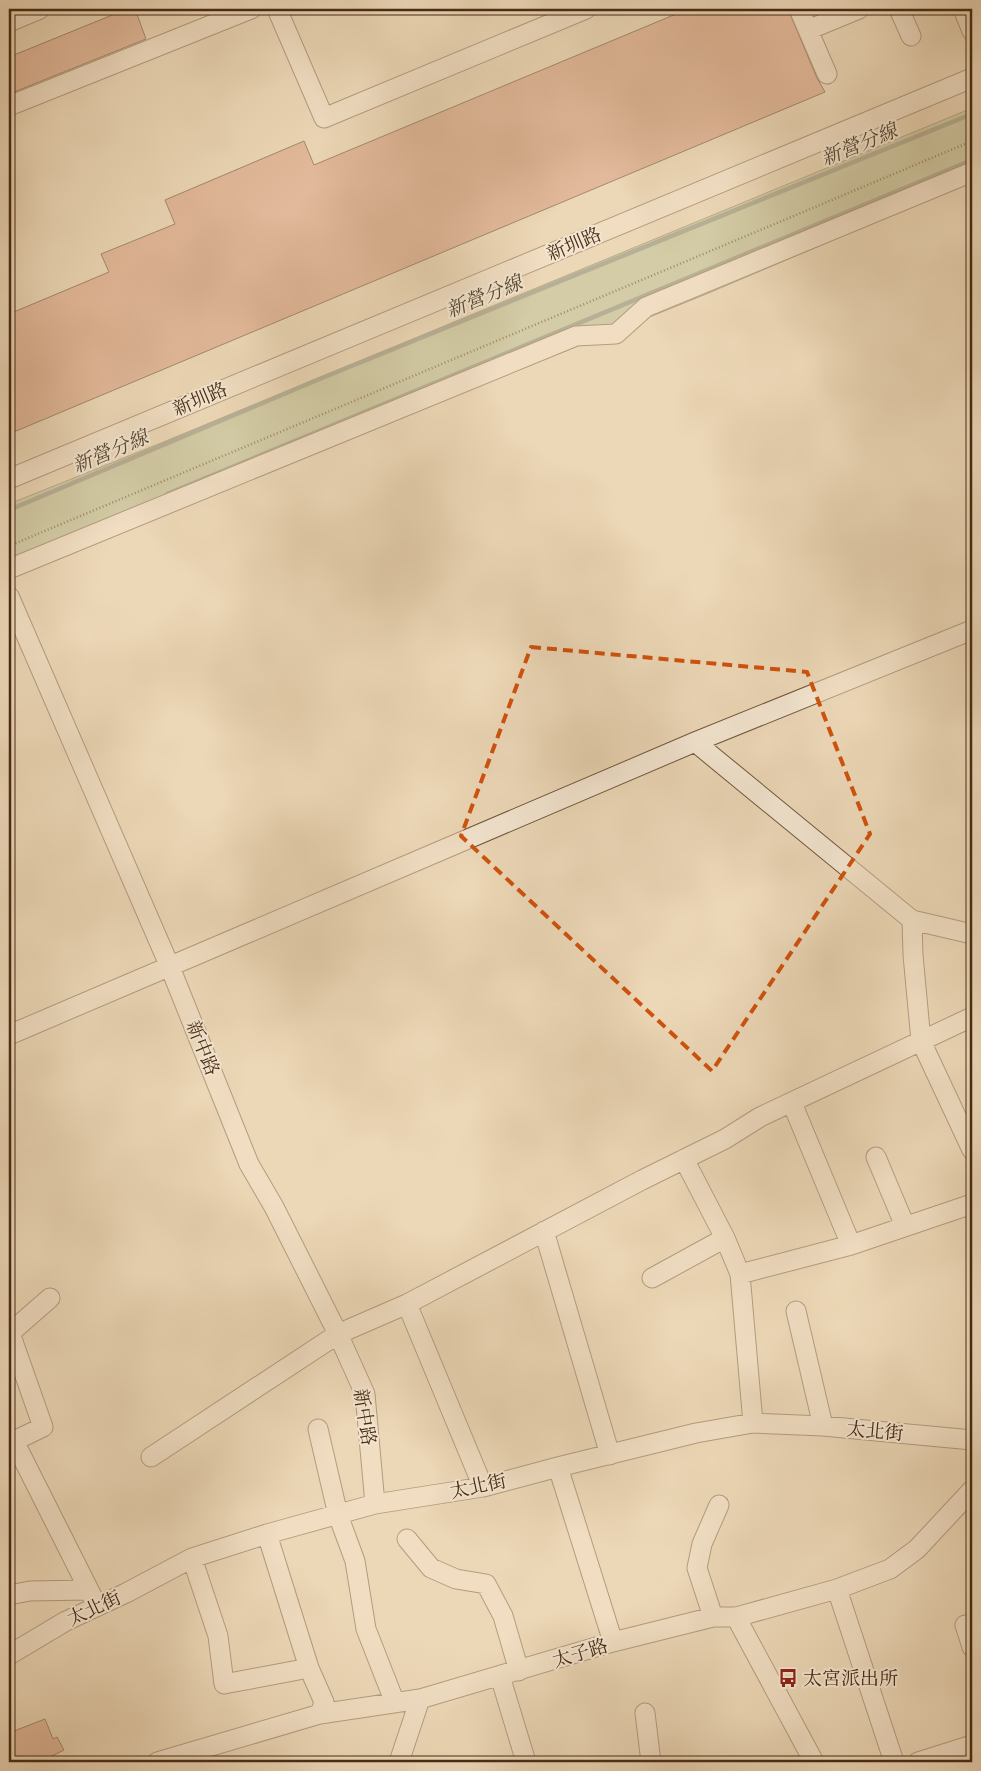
<svg xmlns="http://www.w3.org/2000/svg" width="981" height="1771" font-family="'IM FELL Great Primer','Noto Serif TC',serif">
<style>
.green{fill:#b3bf92;stroke:#7d7553}
.lines{fill:none;stroke-linecap:round;stroke-linejoin:round}
.stream{stroke:#78816f;stroke-width:4.5}
.building{fill:#d59678;stroke:#472b14}
.minor-casing{stroke:#70563d;stroke-width:21}
.path{stroke:#472b14;stroke-width:2.5;stroke-dasharray:1 2.5;stroke-linecap:butt}
.minor{stroke:#f3e5d0;stroke-width:19}
.marked{fill:none;stroke:#d0520d;stroke-width:4;stroke-dasharray:10 6;stroke-linejoin:round}
.labels{text-anchor:middle;dominant-baseline:central;stroke-width:4;stroke-linejoin:round;paint-order:stroke}
.street-label{font-size:19px;fill:#472b14;stroke:#f3e5d0}
.poi-label{font-size:19px;fill:#472b14;stroke:#f3e5d0;text-anchor:start}
.water-label{font-size:20px;font-style:italic;fill:#574832;stroke:#f3e5d0}
</style>
<rect width="100%" height="100%" fill="#ecd7b7"/>
<filter id="stains"><feTurbulence type="fractalNoise" baseFrequency=".004" numOctaves="4"/><feColorMatrix values="0 0 0 0 .2 0 0 0 0 .09 0 0 0 0 .02 0 0 0 .5 -.17"/></filter>
<radialGradient id="worn" r=".72"><stop offset=".6" stop-color="#630" stop-opacity="0"/><stop offset="1" stop-color="#630" stop-opacity=".3"/></radialGradient>
<path class="green" d="M972,108V181L704,295L9,576V504L161,443Z"/>
<g class="lines">
<path class="stream" d="M167,494L972,160
M9,510L317,380L972,114"/>
</g>
<path class="building" d="M127,9H135L146,39L9,94V57Z
M688,9H788L817,78L825,92L9,434V314L109,272L101,254L175,224L165,200L304,141L314,165Z
M45,1719L53,1739L57,1737L64,1750L40,1762H9V1733Z"/>
<g class="lines">
<g class="minor-casing">
<path id="minor" d="M277,9L324,118L586,9
M799,9L827,74
M899,9L911,36
M963,9L972,31
M9,22L40,9
M808,30L859,9
M9,106L251,9
M9,479L972,78
M9,569L576,336L616,334L646,307L972,172
M9,596L170,967L249,1164L274,1207L338,1334L365,1394L375,1504
M695,742L912,920L972,934
M912,920L913,955L921,1041L972,1150
M9,1035L695,742L972,630
M792,1103L851,1245
M876,1157L905,1226
M684,1159L725,1238L740,1274L851,1245L972,1204
M544,1231L610,1455
M740,1274L753,1423
M652,1278L725,1238
M50,1298L10,1333L43,1427L14,1441L97,1606
M407,1304L483,1487
M796,1311L823,1426
M318,1429L338,1515L355,1561L366,1629L395,1703
M151,1457L338,1334L407,1304L642,1180L725,1139L760,1117L972,1017
M558,1467L613,1642
M267,1534L309,1668L324,1702L320,1714
M407,1539L431,1568L456,1579L486,1584L503,1616L519,1671
M192,1558L218,1636L224,1684L309,1668
M837,1589L894,1762
M9,1595L30,1591L88,1590
M713,1617L697,1568L702,1544L719,1505
M736,1617L814,1762
M965,1625L972,1647
M9,1655L66,1621L126,1593L192,1558L267,1534L375,1504L483,1487L558,1467L696,1433L753,1423L823,1426L972,1440
M500,1676L526,1762
M645,1713L651,1762
M157,1762L320,1714L420,1699L613,1642L713,1617H736L837,1589L890,1569L917,1549L972,1490
M399,1762L420,1699
M918,1762L972,1745"/>
</g>
<path class="path" d="M9,546L972,141"/>
<use href="#minor" class="minor"/>
</g>
<path d="M0 0H981V1771H0ZM531,647L807,672L870,834L712,1071L461,836Z" fill="#ecd7b7" fill-opacity=".55" fill-rule="evenodd"/>
<path class="marked" d="M531,647L807,672L870,834L712,1071L461,836Z"/>
<defs>
<g id="bus-bare" transform="scale(1.5)"><path d="M-5-6H5V4H4V6H2V4H-2V6H-4V4H-5ZM-3.5-4V0h7V-4ZM-3.5 1.2v1.5H-2V1.2ZM2 1.2v1.5H3.5V1.2Z" fill="#8f2418" stroke="#f3e5d0" stroke-width="2.5" paint-order="stroke"/></g>
</defs>
<g fill-rule="evenodd">
<use href="#bus-bare" x="788" y="1678"/>
</g>
<g class="labels">
<g class="street-label">
<text transform="translate(574 244) rotate(-23)">新圳路</text>
<text transform="translate(200 399) rotate(-23)">新圳路</text>
<text transform="translate(203 1048) rotate(68)">新中路</text>
<text transform="translate(365 1417) rotate(81)">新中路</text>
<text transform="translate(875 1431) rotate(5)">太北街</text>
<text transform="translate(478 1486) rotate(-12)">太北街</text>
<text transform="translate(94 1608) rotate(-25)">太北街</text>
<text transform="translate(580 1653) rotate(-17)">太子路</text>
</g>
<g class="poi-label">
<text x="803" y="1678">太宮派出所</text>
</g>
<g class="water-label">
<text transform="translate(859 144) rotate(-22)">新營分線</text>
<text transform="translate(484 296) rotate(-22)">新營分線</text>
<text transform="translate(110 451) rotate(-23)">新營分線</text>
</g>
</g>
<rect width="981" height="1771" fill="none" stroke="#ecd7b7" stroke-width="30"/>
<rect x="10" y="10" width="961" height="1751" fill="none" stroke="#472b14" stroke-width="2.5"/>
<rect x="15" y="15" width="951" height="1741" fill="none" stroke="#472b14"/>
<rect width="100%" height="100%" filter="url(#stains)"/>
<rect width="100%" height="100%" fill="url(#worn)"/>
</svg>
